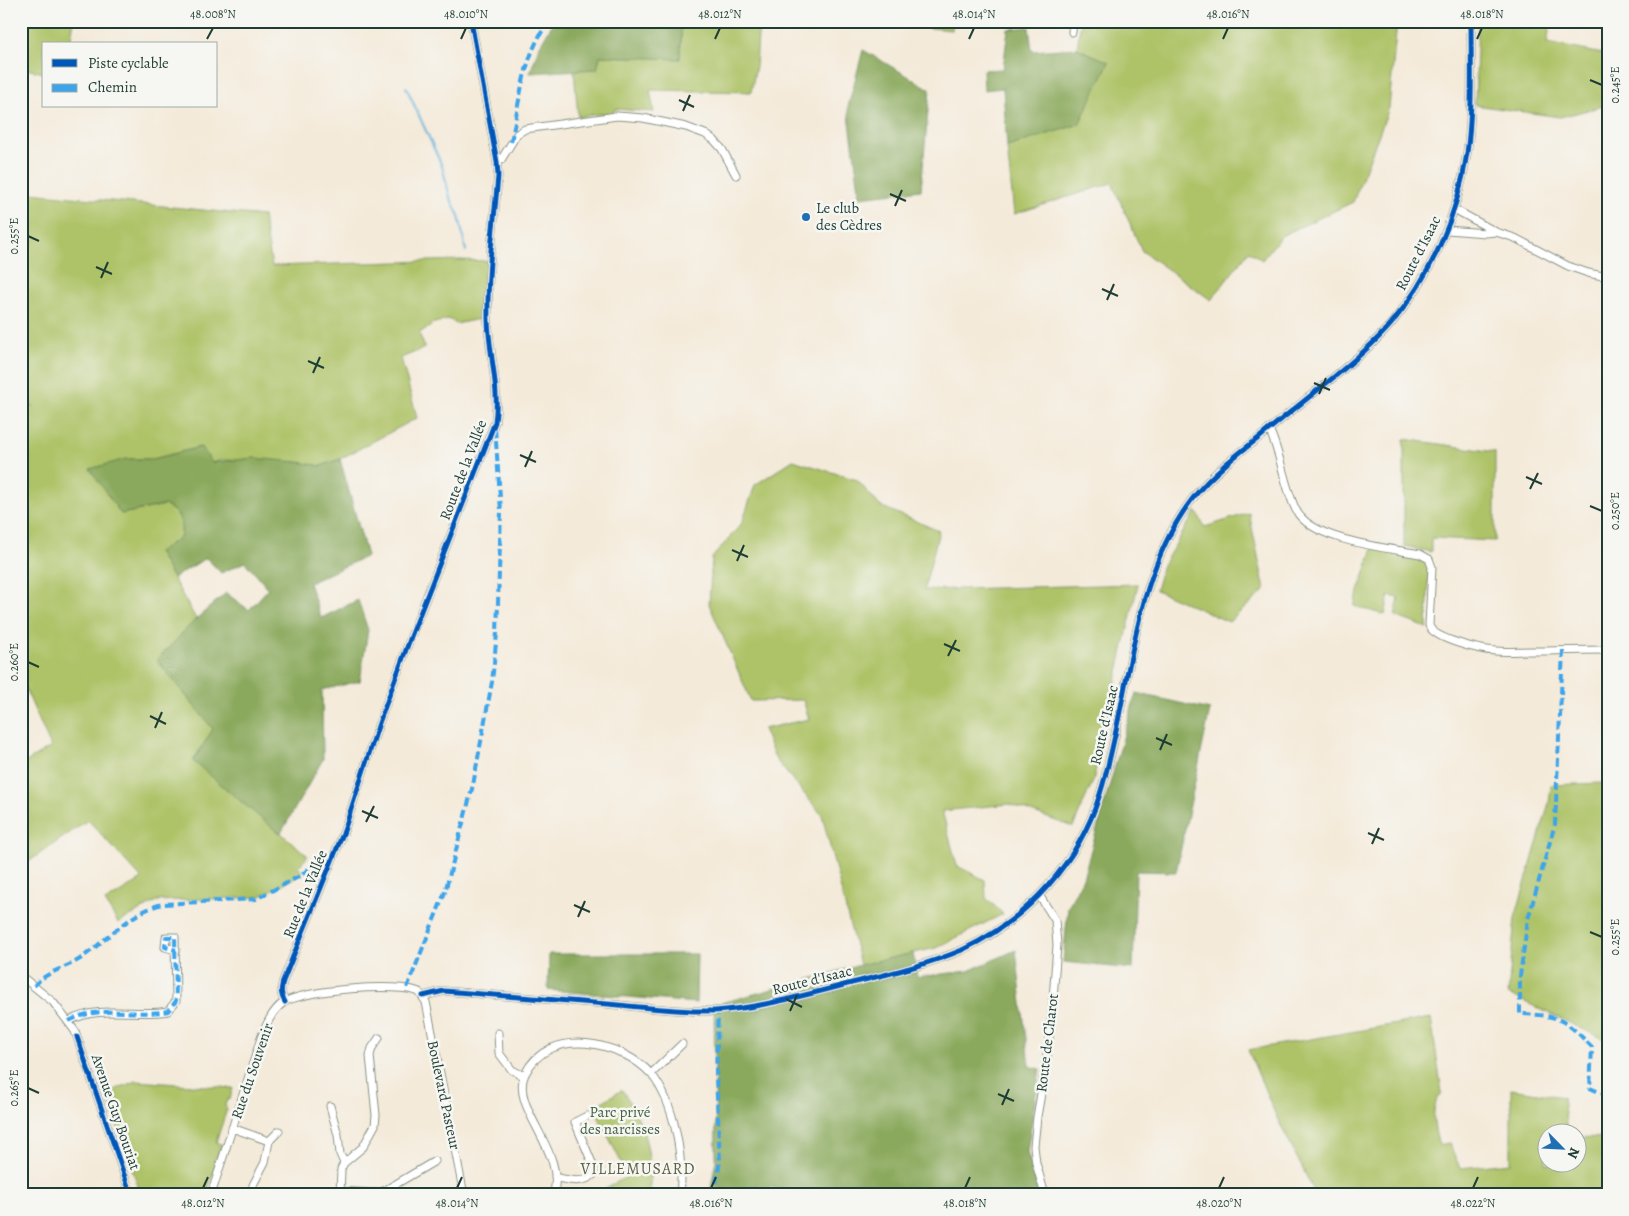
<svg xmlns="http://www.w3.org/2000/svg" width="1629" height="1216" font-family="Alegreya,serif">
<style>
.green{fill:#aec367;stroke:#66804e}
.forest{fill:#8aa95c;stroke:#547348}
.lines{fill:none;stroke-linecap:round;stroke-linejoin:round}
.stream{stroke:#64b4de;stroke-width:2}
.minor-casing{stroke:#8a9486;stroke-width:9}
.minor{stroke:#fff;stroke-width:7}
.quiet{stroke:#3da4eb;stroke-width:4;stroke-dasharray:8 4;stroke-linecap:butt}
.cycleway-casing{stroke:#f6f6f2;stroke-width:8}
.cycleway{stroke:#0057b8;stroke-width:5}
.ticks{fill:none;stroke:#1f3d34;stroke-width:2}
.poi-dot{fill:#1f6fb2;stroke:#f6f6f2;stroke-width:2}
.labels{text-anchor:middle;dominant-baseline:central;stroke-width:5;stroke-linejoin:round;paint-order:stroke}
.poi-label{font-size:15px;fill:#1f3d34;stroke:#f6f6f2;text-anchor:start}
.street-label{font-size:15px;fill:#1f3d34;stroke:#f6f6f2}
.park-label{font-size:15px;fill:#435e41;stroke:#f6f6f2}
.neighbourhood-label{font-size:16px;letter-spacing:1px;fill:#606043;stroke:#f6f6f2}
.neatline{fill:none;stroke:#1f3d34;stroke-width:2}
.ticks-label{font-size:12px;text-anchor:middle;fill:#1f3d34}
</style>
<rect width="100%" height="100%" fill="#f6f6f2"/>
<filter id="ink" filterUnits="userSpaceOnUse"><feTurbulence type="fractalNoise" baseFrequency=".02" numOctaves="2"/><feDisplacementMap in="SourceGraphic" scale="10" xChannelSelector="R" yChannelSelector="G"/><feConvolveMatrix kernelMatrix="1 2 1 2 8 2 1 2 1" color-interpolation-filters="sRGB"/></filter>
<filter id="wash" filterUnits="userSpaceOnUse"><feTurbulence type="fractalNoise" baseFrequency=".0096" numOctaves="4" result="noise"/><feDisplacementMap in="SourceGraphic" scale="20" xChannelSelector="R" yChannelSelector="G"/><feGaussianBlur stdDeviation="1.12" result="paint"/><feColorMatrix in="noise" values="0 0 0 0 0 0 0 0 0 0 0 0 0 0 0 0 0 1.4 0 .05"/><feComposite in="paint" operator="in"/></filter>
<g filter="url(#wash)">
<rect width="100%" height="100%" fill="#f4ead9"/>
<path class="green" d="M21,21H74L70,44H44V73L21,68Z
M682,21H759L756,66L751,92L650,90L654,112L615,109L614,112L578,117L574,70L597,69L600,56L680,59Z
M858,21H953L952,30Z
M1081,21H1397L1389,108L1353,202L1281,236L1262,260L1249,251L1211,300L1142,251L1112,183L1014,214L1007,147L1079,124L1108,62L1077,48Z
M1478,21H1551L1547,43L1608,55V105L1560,117L1475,105Z
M21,192L263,216L272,266L461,260L487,261L484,318L456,324L449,319L431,324L430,327L419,333L425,348L401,358L417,418L340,459L321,466L298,462L222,460L212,463L200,447L153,459H126L121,514L165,505C181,515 182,519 181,537L158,552L196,619L157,660L213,729L275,830L281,833L308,856L298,867L303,873L259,897L157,901L118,923L105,902L142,879L88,820L21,867V765L51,747L21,679V406H33L21,392Z
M1404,439L1495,452V541L1431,538V552L1404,546Z
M793,460L857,480L880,506L939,531L924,590L1138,584L1093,781L1073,827L1009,804L942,811L957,866L985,880L986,898L1003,914L936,948L860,965L822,815L776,760L763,729L809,719L803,700L751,701L709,604L712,558L742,523L755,485Z
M1196,511L1205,527L1249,513L1265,590L1229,622L1156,590L1163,565Z
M1373,548L1424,559L1429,565L1427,628L1395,616L1399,598L1389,596L1385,615L1354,606Z
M1603,783L1605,798H1608V1041L1508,994L1515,918L1549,803L1551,785Z
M1431,1018L1442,1093C1429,1106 1434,1130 1439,1145L1449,1143L1460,1168L1511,1163V1089L1563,1097L1567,1133L1546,1134V1164H1576L1577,1137L1608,1138V1195H1316L1277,1118L1248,1050Z
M136,1081L233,1088L230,1099L227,1100L225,1105L227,1109L216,1142L222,1145L214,1162L216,1164L206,1195H141L106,1093Z
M622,1090C644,1120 654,1158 649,1195H607L605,1189L628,1176L597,1114L605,1111L600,1103Z"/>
<path class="forest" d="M554,21H682L680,59L600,56L597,69L530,73L539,47Z
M1029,27L1032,51L1077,48L1109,62L1079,124L1007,147L1003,88L984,90L983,70L1003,69L1008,29Z
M863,50L930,89L921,190L860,197L848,107Z
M201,447L212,463L252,458L298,462L321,466L340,459L367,556L309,583L321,618L358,600L368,630L360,681L322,690L323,759L281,833L275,830L193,761L213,729L157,660L196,619L226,593L249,610L268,589L245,562L221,573L206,558L173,578L158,552L181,537C182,519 181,514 165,505L121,514L90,469L126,459H153Z
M1136,693L1210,710L1176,872L1136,871L1133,969L1063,962L1068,907L1083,878Z
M1016,950L1029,1066L1040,1069L1027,1152L1040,1195H795L794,1190L755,1186L728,1190L711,1187L716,1160L714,1005L860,965L913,953L917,977L968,971Z
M549,954H697L696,1003L548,990Z"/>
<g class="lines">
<path class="stream" d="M406,87L442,166L450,197L459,216L466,251"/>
</g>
</g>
<g filter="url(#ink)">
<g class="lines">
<g class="minor-casing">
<path id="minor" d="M1072,32L1073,21
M497,162L501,160L517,134L525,129L617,116L643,118L686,127L705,134L714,140L722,149L736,175
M1454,209L1496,232L1515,238L1568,266L1588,273L1608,277
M1447,230L1486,233L1495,232
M1269,429C1281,454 1284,486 1296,510C1311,541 1389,548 1420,554L1429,559L1432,567L1429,625C1432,639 1481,650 1495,651C1506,652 1518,651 1530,651C1556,651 1582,650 1608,650
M1039,895L1055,920L1057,945L1052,1013L1046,1064L1037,1117L1034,1146L1036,1163L1045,1195
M21,976L53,1002L75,1031L131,1195
M423,996L444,991C498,995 553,1000 608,1004C643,1007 679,1012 715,1011C758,1008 802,996 844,985C884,975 924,966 962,950C1027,920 1079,862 1100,794C1131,697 1129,581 1193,498C1212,474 1236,455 1260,437C1281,419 1303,402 1324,385C1348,366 1371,347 1391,324C1431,276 1458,215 1467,153C1473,110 1471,65 1471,21
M285,1002C280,994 281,989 283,981L344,831L379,723L410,639L495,422C500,389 489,354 488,320C487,272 494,224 498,176L497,162L471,21
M69,1021C100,1004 135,1017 168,1011L176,1001L175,937H166L165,947L176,950
M498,1033L499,1053L512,1070L524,1076
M651,1074L682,1044
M330,1106L338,1135L340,1154L344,1163
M232,1128L269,1141L279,1131
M557,1178C569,1180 583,1184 593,1175L595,1170L575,1122L587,1116
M253,1185L265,1162L269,1141
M340,1191L375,1193L384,1191L435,1161
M211,1195L261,1038C266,1025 272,1011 283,1003C301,990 400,982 419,992L426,1002L464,1195
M340,1195L341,1169L344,1163L363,1147L375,1125L376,1115L370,1056L372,1048L379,1038
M553,1195C568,1153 509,1107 525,1074C549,1025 622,1041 652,1075C675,1104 684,1159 680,1195"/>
</g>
<use href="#minor" class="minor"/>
<path class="quiet" d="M511,142C520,100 523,56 549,21
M1563,650L1555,824L1528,919L1520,976V1014C1560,1015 1564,1019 1592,1047L1590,1088L1608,1096
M34,986C47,971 64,969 80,959C106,941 131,911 163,904L256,899L300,876L315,864L323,861L331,863
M407,988L445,892L473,785L492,682L497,633L501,511L495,428
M69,1021C100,1004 135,1017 168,1011L176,1001L175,937H166L165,947L176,950
M714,1195L720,1161L716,1075L718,1011"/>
<g class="cycleway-casing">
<path id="cycleway" d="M423,996L444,991C498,995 553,1000 608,1004C643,1007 679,1012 715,1011C758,1008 802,996 844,985C884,975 924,966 962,950C1027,920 1079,862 1100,794C1131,697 1129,581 1193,498C1212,474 1236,455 1260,437C1281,419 1303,402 1324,385C1348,366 1371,347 1391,324C1431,276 1458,215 1467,153C1473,110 1471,65 1471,21
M285,1002C280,994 281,989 283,981L344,831L379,723L410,639L495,422C500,389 489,354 488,320C487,272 494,224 498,176L497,162L471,21
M77,1037L131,1195"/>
</g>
<use href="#cycleway" class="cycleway"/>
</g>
</g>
<path class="ticks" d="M207,39L213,28M461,39L466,28M715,39L720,28M969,39L974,28M1223,39L1228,28M1477,39L1482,28M1590,80L1602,85M679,100L694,107M683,111L690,95M890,194L906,201M895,206L902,190M28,236L39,241M96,267L112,274M101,278L108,262M1102,289L1118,296M1107,300L1114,284M308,361L324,368M313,373L320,357M1314,383L1330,390M1319,394L1326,378M520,455L536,462M525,467L532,451M1526,477L1542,484M1530,489L1538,473M1590,506L1602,511M732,550L748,557M737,561L744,545M944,644L960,651M948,656L956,640M28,662L39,667M150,716L166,724M155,728L162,712M1156,738L1172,745M1160,750L1167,734M362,811L378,818M366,822L374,806M1368,833L1384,840M1372,844L1379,828M574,905L590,912M578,917L585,901M1590,932L1602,937M786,999L802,1007M790,1011L797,995M28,1088L39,1093M998,1094L1014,1101M1002,1105L1009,1089M203,1188L208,1177M457,1188L462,1177M711,1188L716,1177M965,1188L970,1177M1219,1188L1224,1177M1473,1188L1478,1177"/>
<circle class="poi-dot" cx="806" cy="217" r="5"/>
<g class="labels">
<g class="poi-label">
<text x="816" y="208">Le club<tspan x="816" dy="17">des Cèdres</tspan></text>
</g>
<g class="street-label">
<text transform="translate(1418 253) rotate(-63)">Route d'Isaac</text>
<text transform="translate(463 470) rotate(-69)">Route de la Vallée</text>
<text transform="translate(1104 725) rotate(-77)">Route d'Isaac</text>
<text transform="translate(305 894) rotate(-68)">Rue de la Vallée</text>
<text transform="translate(812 980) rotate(-14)">Route d'Isaac</text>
<text transform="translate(1047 1043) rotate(-83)">Route de Charot</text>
<text transform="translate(252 1071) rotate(-71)">Rue du Souvenir</text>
<text transform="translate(444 1095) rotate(78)">Boulevard Pasteur</text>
<text transform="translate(116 1112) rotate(71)">Avenue Guy Bouriat</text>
</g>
<g class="park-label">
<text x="620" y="1112">Parc privé<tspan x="620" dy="17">des narcisses</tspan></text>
</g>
<g class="neighbourhood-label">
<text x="638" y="1169">VILLEMUSARD</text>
</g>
</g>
<rect width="1629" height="1216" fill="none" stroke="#f6f6f2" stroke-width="55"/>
<rect x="42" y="42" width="175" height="65" fill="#f6f6f2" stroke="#a0aca6"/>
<rect x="52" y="59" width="25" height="8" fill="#0057b8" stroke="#a0aca6"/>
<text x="88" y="68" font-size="15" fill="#1f3d34">Piste cyclable</text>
<rect x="52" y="84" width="25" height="8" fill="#3da4eb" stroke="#a0aca6"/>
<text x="88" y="92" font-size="15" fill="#1f3d34">Chemin</text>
<g transform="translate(1562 1148) rotate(114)"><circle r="24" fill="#f6f6f2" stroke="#a0aca6"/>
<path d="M0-4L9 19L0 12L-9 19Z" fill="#1f6fb2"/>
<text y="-8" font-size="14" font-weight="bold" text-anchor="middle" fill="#1f3d34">N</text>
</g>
<rect x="28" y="28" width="1574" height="1160" class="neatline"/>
<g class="ticks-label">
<text x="213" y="18">48.008°N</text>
<text x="466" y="18">48.010°N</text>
<text x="720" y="18">48.012°N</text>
<text x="974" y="18">48.014°N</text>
<text x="1228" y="18">48.016°N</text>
<text x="1482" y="18">48.018°N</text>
<text transform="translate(1615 85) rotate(-90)" y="4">0.245°E</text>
<text transform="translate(14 236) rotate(-90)" y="4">0.255°E</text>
<text transform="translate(1615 511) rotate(-90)" y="4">0.250°E</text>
<text transform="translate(14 662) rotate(-90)" y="4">0.260°E</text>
<text transform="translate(1615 937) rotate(-90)" y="4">0.255°E</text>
<text transform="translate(14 1088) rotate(-90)" y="4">0.265°E</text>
<text x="203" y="1207">48.012°N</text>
<text x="457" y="1207">48.014°N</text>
<text x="711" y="1207">48.016°N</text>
<text x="965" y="1207">48.018°N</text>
<text x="1219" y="1207">48.020°N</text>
<text x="1473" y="1207">48.022°N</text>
</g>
</svg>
